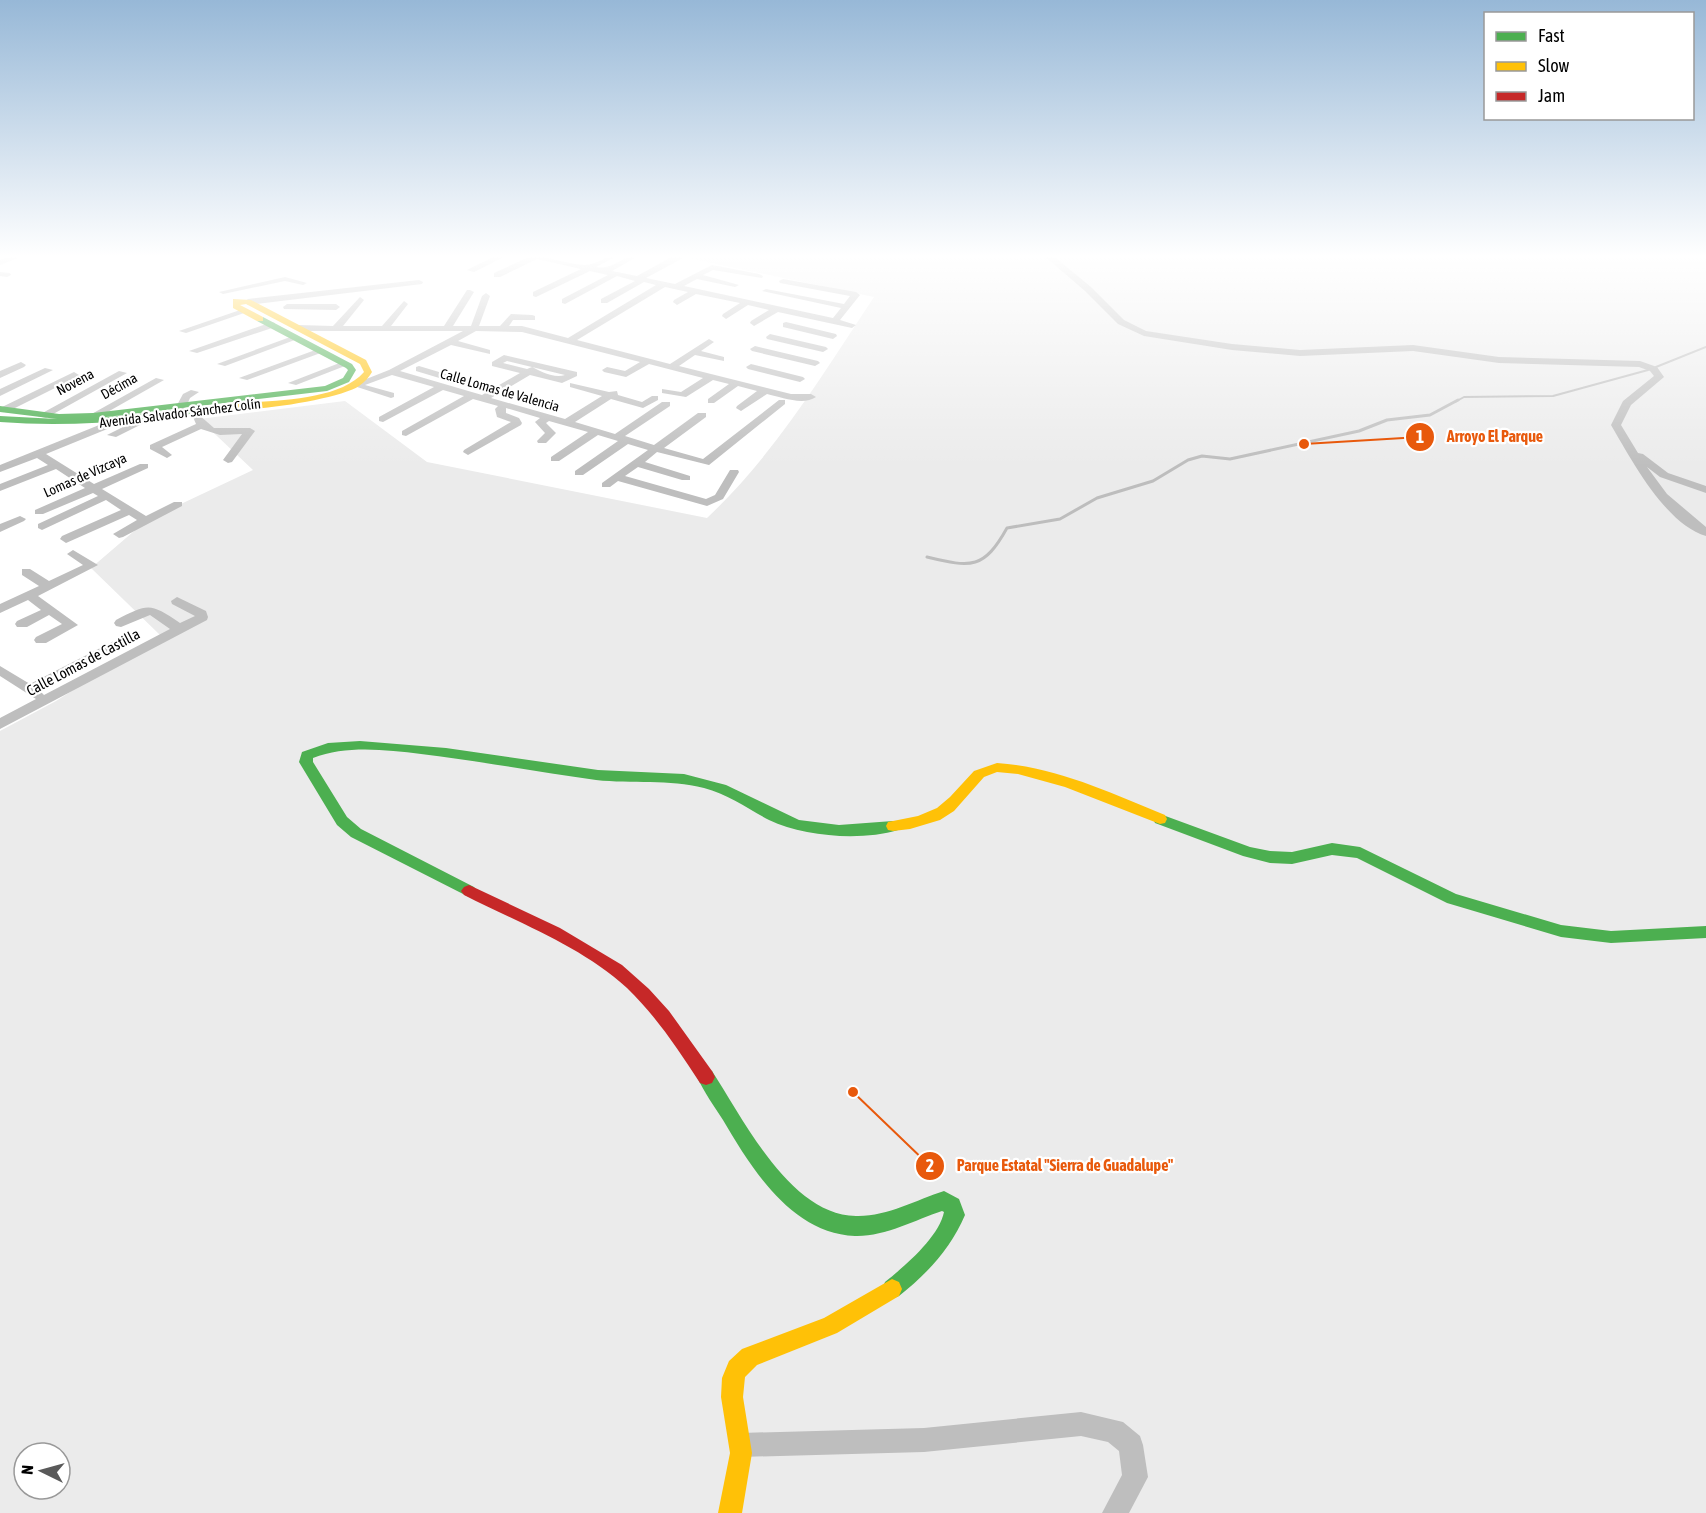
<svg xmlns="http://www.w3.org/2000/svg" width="1706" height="1513" font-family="'Asap Condensed',sans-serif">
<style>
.green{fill:#ebebeb;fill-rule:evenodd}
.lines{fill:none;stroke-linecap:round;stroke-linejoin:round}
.stream-far1{stroke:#bdbdbd;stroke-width:2}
.stream{stroke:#bdbdbd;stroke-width:3}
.street{fill:#bebebe;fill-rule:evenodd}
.fast{fill:#4caf50;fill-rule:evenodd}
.slow{fill:#ffc107;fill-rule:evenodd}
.jam{fill:#c62828;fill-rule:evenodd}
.labels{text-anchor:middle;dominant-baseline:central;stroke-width:4.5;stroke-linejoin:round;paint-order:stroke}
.far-street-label{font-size:14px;fill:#000;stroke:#fff}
.street-label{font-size:15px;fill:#000;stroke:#fff}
.leader{fill:none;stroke:#e8590c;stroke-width:2}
.callout-dot{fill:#e8590c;stroke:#fff;stroke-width:2}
.mark-label{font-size:18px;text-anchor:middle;font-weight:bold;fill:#fff}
.callout-label{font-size:16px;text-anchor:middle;font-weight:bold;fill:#e8590c;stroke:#fff;stroke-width:4.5;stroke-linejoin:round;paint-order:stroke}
</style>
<rect width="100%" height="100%" fill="#fff"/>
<path class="green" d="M669,254H1706V1513H0V731L56,701L160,635L91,568L147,520L253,470L199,419L345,401L427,462L707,518C775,454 823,374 874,297ZM24,1453H60V1489H24Z"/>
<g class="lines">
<path class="stream-far1" d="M1656,367L1706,347
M1455,402L1464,397L1553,396L1648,370"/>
<path class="stream" d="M927,557C972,568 984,569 1007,528L1060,519L1097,498L1153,481L1188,460L1202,456L1230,459L1359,431L1387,420L1430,415L1458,400"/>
<path class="street" d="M16,254H28L0,265V260Z
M499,254H510L474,272L467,270Z
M520,254C543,254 563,264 585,265C597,265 608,254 621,254L596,267C612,271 625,254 642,254L612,271L637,276L677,254H682L683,258L646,278L675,284L712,265L759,274L763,276L762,278L713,270L703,275L739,285L735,287L697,279L684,286L833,318L841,308L762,291L766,289L844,304L850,296L780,283L779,281L783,279L856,292L860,295L840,320L856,325L852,328L778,312L754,326L750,323L751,321L769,310L748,305L726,319L722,316L723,314L740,303L696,294L677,305L673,302L674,300L688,292L665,287L577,340L670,364L709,339L714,342L701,351L724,357V361L695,355L679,366L791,394H811L816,397C803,406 781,397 767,394L741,411L736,408L737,406L757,391L738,386L714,403H708V399L729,384L713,380L686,397L662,393V389L681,392L703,378L649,364L626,377L604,372L602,370L607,367L625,371L640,362L522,332L476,331L458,341L490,350V354L451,345L400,371L482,395L520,373L492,366V362L504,355L577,372V376L562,383L530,375L491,398L565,419L602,396L570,387V383L609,392L617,391L618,395L642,402L652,396H658V400L643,408L611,399L575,422L615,434L662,402H670V406L625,436L654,445L698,413H706V417L664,448L703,459L779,400H785V404L709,465L657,452L645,462L690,476V480H682L638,467L625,476L706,499L715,495L730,470H738L739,472L723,499L707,506L618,481L610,487H602V483L648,450L628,444L583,475H575V471L618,441L598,435L559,461H551V457L588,432L549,421L546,423L556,433L546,443H538L537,441L545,433L535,422L540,418L506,408V413L519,418L522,423L521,425L468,455L463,452L464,450L511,422L497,417L495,409L498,406L473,399L406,436L402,435V431L464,396L443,390L383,422L379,421V417L434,387L392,375L365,385L394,393V397L391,398L351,385L389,370L463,331H298L294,328L298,325L333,326L360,297L364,300L343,326H382L404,301L408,304L391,326H444L467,290H470L474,292L453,326H471L482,296L486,293L490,296L479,326H500L511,314L532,315L535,316V320H513L509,326H522L568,338L656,285L644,282L607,303H601V299L635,281L617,276L565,304L562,303V299L608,275L590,271L536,297L533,296V292L581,269L537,259L500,277H494V273L529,257ZM507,361L565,375C554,379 540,371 532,367L527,369L503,363Z
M1042,254H1051L1091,287L1124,320L1146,331L1232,344L1300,350L1413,345L1499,357L1640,361L1657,367L1664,377L1631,405L1621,425L1638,453L1643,454L1668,473L1706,486V493L1660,477L1647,467L1667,494L1706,527V536C1665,524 1631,459 1611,425L1623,401L1654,376L1650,371L1639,367L1499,363L1413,351L1300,356L1232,350L1144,336L1118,324L1085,291Z
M0,272L10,273L11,275L7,277L0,276Z
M285,277L307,283L303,285L285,281L223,294L219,292Z
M419,280L423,282L422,284L248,305L244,302L248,299Z
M287,304H336L340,307L336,310L284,309L283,307Z
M243,309L250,311L186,333L179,331Z
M272,322L275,323V327L197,353L189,351Z
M786,322L836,334L837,336L833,339L783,327V323Z
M770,334L826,347L828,349L823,352L767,339L766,337Z
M293,336L300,338L225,366L217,364Z
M755,346L818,361L820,363L815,366L752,351L750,349Z
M318,349L326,351L247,380L239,378Z
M21,362L26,365L24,367L0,378V371Z
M342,362L350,364L296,385L288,383Z
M751,364L803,377L805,379L800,382L748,369L746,367Z
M419,366L449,375L451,377L446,380L416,371V367Z
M45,368L53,370L0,396V389Z
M119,371L127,373L46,418L37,416Z
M74,372L79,375L77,377L7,412H0V408Z
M156,378L164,380L97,418L88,416Z
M191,390L199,392L190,398L185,409H177L176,407L183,394Z
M122,412L131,414L122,423L46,454L94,484L140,464H148V468L102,489L146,516L174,502H182V506L123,537L119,538L113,534L137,520L129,515L66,543L60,539L62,536L121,510L106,500L42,530L38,528V524L98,496L93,493L43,514H35V510L85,488L56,469L0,491V484L48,465L37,458L0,472V465L114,419Z
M198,414L214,428H250L255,431L232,462L228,463L223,460L242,434L220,435L201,429L162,447L172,455L167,458L150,449V445L196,424L193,417Z
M147,415L156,417L116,437L107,435Z
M20,516L26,519L24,521L0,532V524Z
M73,550L98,565L38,596L78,625L46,643H36L34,640L36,637L62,624L49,615L27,627H17L15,624L17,621L41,610L28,600L0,613V604L39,586L22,575V569H30L49,581L83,565L67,554Z
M177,597L206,611L208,617L207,620L0,729V718L36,699L0,676V666L30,684L114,641L119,640L126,644L40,691L44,695L170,629L150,615L121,627L116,626L114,623L116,620C149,603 150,603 180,623L195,616L172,604L171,601Z
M1081,1412L1123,1422L1140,1436L1143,1445L1148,1477L1129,1513H1102L1122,1475L1119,1451L1108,1442L1081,1436L924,1452L741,1457L732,1454L729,1445L732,1436L741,1433L924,1428Z"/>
<path class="fast" d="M257,317H263L352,364L356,370L349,382L327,391L98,418L233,404L237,407L233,410C155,419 78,428 0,422V416L57,419L0,412V406L59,414L93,413L325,386L343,378L348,370L346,368L257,321Z
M360,741L446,748L598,770L684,774L726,785L799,820L839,825L893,821L898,822L900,826L898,830C862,841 804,837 769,820C748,809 728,794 704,788C669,779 632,784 596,780C537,772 480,761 421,754C386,750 347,745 313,758V762L347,817L361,829L474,887L477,891L474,895L469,897L351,837L337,825L299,762L302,752L328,743Z
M1160,814L1250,847L1270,851L1292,852L1332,843L1360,847L1456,894L1561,925L1611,931L1706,926V938L1611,943L1561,937L1447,903L1357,858L1332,855L1292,864L1270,863L1243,856L1155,823L1153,819L1155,815Z
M706,1069L712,1071C744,1120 790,1215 856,1216C886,1217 916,1200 944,1191L959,1199L965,1215C951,1248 927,1274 899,1296L892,1299L885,1296L882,1289L885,1282C905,1266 939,1237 944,1212L942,1211C915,1220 884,1237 855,1236C791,1233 752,1169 723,1120C714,1106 704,1092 697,1077L700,1071Z"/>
<path class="slow" d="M233,299L251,300L366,360L372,372C369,377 365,382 359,386C340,399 254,412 230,409V405L233,404C270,400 338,402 364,372L360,364L246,304L240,305L263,317V321H257L233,308Z
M997,763C1056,767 1111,793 1165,815L1167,819L1165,823L1160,824L1065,787L1018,774L997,772L984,777L954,811L940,820L910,829L893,831L888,830L886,826L888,822L918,816L937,808L950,797L974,771Z
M892,1279L899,1282L902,1289L899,1296L837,1333L757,1365L745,1377L743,1397L752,1453L742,1513H718L730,1453L721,1397L722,1378L729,1361L742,1349L824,1318Z"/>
<path class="jam" d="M469,885L560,928L622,965L649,989L669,1011L712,1071L715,1077L712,1083L706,1085L700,1083C678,1049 656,1016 627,988C581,946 519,923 464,895L461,891L464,887Z"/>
</g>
<linearGradient id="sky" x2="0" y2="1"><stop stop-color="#97b8d7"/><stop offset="0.55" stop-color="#fff"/><stop offset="1" stop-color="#fff" stop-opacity="0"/></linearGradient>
<rect width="1706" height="466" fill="url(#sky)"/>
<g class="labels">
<g class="far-street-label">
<text transform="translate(75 382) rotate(-28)">Novena</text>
<text transform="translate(119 386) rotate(-29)">Décima</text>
<text transform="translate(500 390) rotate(16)">Calle Lomas de Valencia</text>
<text transform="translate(180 413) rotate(-7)">Avenida Salvador Sánchez Colín</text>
<text transform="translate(85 475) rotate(-24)">Lomas de Vizcaya</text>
</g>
<g class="street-label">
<text transform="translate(83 662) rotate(-28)">Calle Lomas de Castilla</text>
</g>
</g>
<path class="leader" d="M1304 444L1420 437M853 1092L930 1166"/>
<g class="callout-dot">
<circle cx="1304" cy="444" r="6"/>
<circle cx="853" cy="1092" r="6"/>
<circle cx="1420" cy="437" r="15"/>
<circle cx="930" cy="1166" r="15"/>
</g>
<g class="mark-label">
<text x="1420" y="443">1</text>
<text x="930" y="1172">2</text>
</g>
<g class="callout-label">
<text x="1495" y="442">Arroyo El Parque</text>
<text x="1065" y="1171">Parque Estatal "Sierra de Guadalupe"</text>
</g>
<rect x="1484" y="12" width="210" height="108" fill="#ffffff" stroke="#999999" stroke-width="1.5"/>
<rect x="1496" y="32" width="30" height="9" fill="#4caf50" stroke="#999999" stroke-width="1.5"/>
<text x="1538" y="42" font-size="18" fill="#000000">Fast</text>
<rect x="1496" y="62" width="30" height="9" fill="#ffc107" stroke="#999999" stroke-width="1.5"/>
<text x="1538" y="72" font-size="18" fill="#000000">Slow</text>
<rect x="1496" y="92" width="30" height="9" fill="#c62828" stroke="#999999" stroke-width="1.5"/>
<text x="1538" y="102" font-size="18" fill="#000000">Jam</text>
<g transform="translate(42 1471) rotate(275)"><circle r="28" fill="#ffffff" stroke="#999999" stroke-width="1.5"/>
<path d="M0-4.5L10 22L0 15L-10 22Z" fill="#595959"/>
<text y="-9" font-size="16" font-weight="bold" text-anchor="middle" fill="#000000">N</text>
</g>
</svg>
